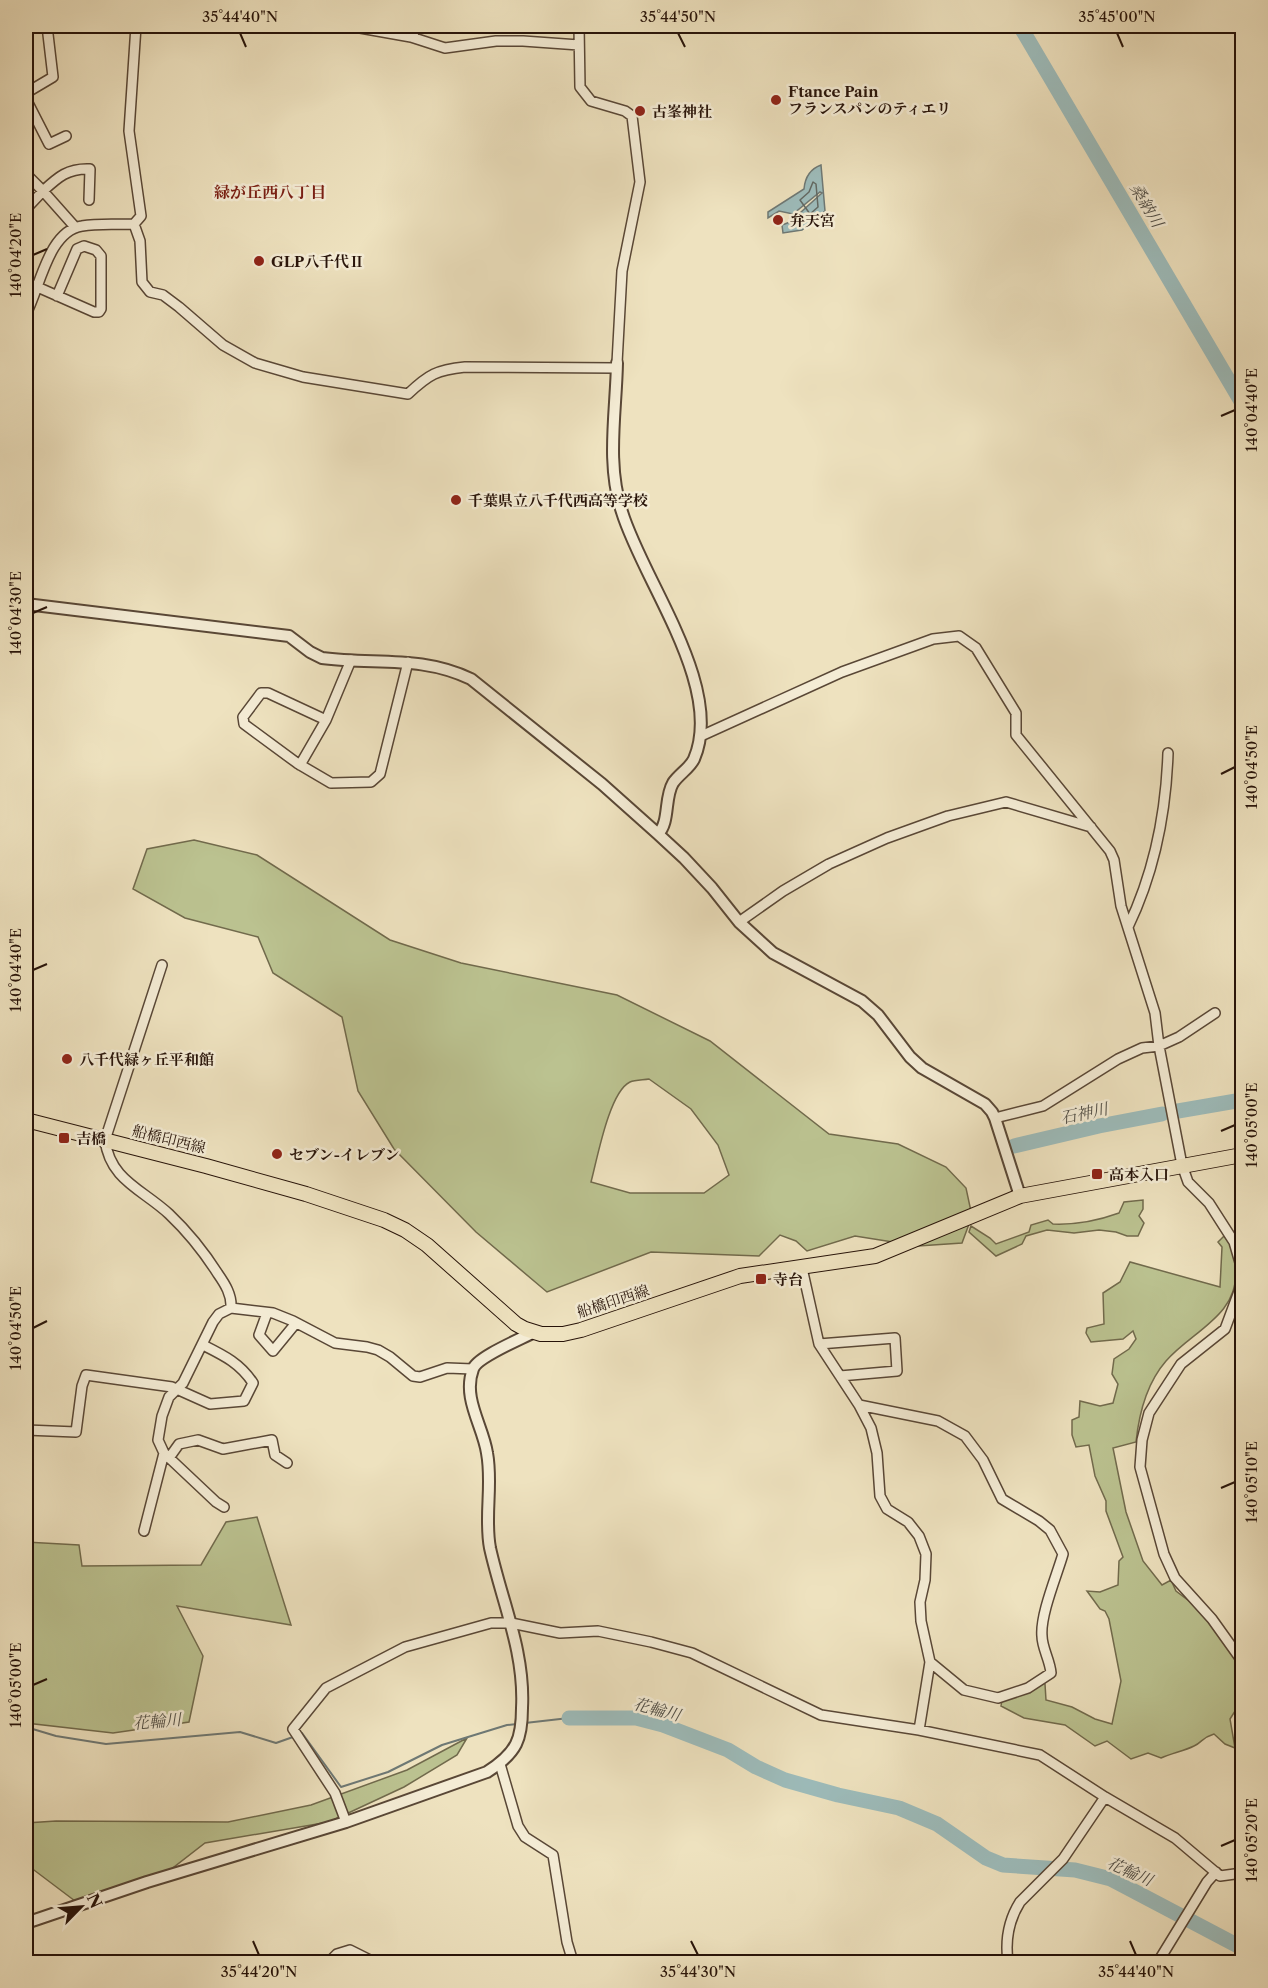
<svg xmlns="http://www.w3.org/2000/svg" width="1268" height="1988" font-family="'Libre Caslon Text','Noto Serif JP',serif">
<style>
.green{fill:#bbc290;stroke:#716a4c;stroke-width:1.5;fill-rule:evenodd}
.water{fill:#9dbcbb;stroke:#6e7874;stroke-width:1.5}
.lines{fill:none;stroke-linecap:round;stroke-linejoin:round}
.shore{stroke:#626862;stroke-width:1.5}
.stream{stroke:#6e7874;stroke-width:2}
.river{stroke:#9dbcbb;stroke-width:15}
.minor-casing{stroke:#594736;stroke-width:12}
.tertiary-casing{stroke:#594736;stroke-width:14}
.primary-casing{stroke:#271309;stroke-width:16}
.minor{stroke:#f4ecd5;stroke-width:9}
.tertiary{stroke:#f4ecd5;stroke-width:10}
.primary{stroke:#eee2bf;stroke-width:14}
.ticks{fill:none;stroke:#271309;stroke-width:2}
.poi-dot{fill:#8f2418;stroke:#f4ecd5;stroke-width:2}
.labels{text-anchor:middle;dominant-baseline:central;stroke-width:5;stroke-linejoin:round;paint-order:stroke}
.poi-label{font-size:15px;font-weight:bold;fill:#271309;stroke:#f4ecd5;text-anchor:start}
.street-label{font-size:15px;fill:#271309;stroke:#f4ecd5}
.neighbourhood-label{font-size:16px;font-weight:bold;fill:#7a1f14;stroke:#f4ecd5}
.water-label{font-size:16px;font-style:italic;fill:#504e47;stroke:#f4ecd5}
.neatline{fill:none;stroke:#271309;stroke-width:2}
.ticks-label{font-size:15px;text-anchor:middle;fill:#271309}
</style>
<rect width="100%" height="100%" fill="#eee2bf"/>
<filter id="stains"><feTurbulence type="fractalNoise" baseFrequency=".00333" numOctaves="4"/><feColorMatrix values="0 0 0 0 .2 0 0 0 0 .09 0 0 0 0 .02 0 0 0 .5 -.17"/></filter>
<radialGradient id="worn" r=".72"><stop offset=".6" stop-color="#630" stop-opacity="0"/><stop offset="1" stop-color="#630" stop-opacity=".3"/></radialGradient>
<path class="green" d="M194,840L257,855L390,940L461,963L617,995L710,1041L829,1134L898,1144L946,1167L966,1188L972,1216L962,1243L918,1246L855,1236L807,1251L796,1241L780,1235L759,1256L651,1252L547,1292L476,1232L394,1149L358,1091L342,1017L273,973L258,937L185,918L133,889L147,849ZM649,1079L691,1109L718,1145L729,1175L704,1193H630L591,1182C597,1160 609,1092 630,1082C635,1080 643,1080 649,1079Z
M1143,1200V1209L1139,1216L1144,1223L1138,1236H1127L1116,1232L1099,1230L1074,1233L1047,1230L1026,1236L1022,1244L996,1256L969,1232L971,1226L990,1238L996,1244L1029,1232L1031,1225L1048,1220L1053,1224C1077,1225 1097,1221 1119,1213L1124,1202Z
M1224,1236C1232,1245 1236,1258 1236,1270C1238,1316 1192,1331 1166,1361C1146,1384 1139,1413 1136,1442L1113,1448L1126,1512L1143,1561L1162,1585L1171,1580L1176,1591L1193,1604L1218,1633L1242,1668V1707L1237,1708L1230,1719L1235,1748L1225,1744L1214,1734C1201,1738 1203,1742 1194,1746C1184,1751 1172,1753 1161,1758L1148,1753L1131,1759L1107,1741L1095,1746L1065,1725L1024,1718L1001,1706L1003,1694L1035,1680L1045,1684L1046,1700L1072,1707L1095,1719L1112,1724L1121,1681L1109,1619L1105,1611L1100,1609L1087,1591L1100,1592L1118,1585L1119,1561L1123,1557L1106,1511V1501L1095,1476L1089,1445L1076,1447L1072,1435V1420L1079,1417L1080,1401L1100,1406L1113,1403L1118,1384L1112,1374L1114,1359L1129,1349L1136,1339L1133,1331L1123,1339L1091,1342L1086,1333L1087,1328L1104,1324L1103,1293L1120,1282L1130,1262L1220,1287L1222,1247L1218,1242Z
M257,1517L291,1625L177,1606L203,1656L189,1722L113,1733L26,1723V1542L79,1545L82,1566L201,1565L226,1522Z
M467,1738L457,1755L404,1787L329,1822L205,1843L170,1870L75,1901L26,1864V1823L56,1821L228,1822L311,1805L407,1770Z"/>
<path class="water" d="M821,165L825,211L802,230L783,233L782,225L790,222L822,193L820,192L793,214L779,211L768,218V212L804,189C805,177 810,169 821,165Z"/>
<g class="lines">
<path class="shore" d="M813,182L816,184L818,207L810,214L800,200L809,192Z"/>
<path class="stream" d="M525,1723L569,1718
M26,1727L56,1736L106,1744L240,1732L276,1743L293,1737
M299,1735L302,1733L341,1787L388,1772L442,1745L507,1725L517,1724"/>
<path class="river" d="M1020,26L1242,403
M1178,1111L1242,1100
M1014,1146L1099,1126L1162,1114
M569,1718H636L663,1725L728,1750L756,1767L785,1780L838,1795L899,1808L937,1824L986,1858L1003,1865L1075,1870L1111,1879L1242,1948"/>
<g class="minor-casing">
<path id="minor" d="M349,26L411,37L445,48L496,41H523L579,45
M579,26L580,87L591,101L625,111L632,116L640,182L622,271L617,363
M26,27L31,26
M411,37L418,26
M26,93L53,77L47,26
M26,99L49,144L66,136
M26,174L43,191L26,209
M134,224L140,241L142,282L150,292L163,295L179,307L223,345L255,363L303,377L408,394C429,374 437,370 465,367L616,368
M75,227L43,191C58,177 68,168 90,169L89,200
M26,282L94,312H99L101,309V256L96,250L84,246L77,249L57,296
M26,314C40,288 48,231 82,226C99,223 117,225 134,224L141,216L129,131L136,26
M326,720L351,660
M701,736L842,672L933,639L959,636L976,648L1016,713V735L1110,851L1114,860L1121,906L1155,1013L1159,1046L1182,1165L1188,1182L1209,1203L1234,1242L1241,1266V1286L1225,1329L1181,1364L1149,1413L1142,1440L1140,1467L1164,1554L1175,1578L1212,1619L1242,1661
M300,765L326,720L268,693H261L243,717L244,724L297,763L331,783L371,782L380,774L408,662
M739,922L783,891L829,864L887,838L948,816L1006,802L1091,827
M1128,927C1154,873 1166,813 1168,753
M162,965L105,1140C110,1180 142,1189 169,1214C188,1232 204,1252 218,1274C225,1284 232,1295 231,1308
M995,1118L1043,1106L1118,1059L1142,1048L1159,1046L1179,1037L1215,1013
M802,1268L819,1344L859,1405L871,1428L877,1453L880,1496L887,1509L908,1522L919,1536L926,1554L925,1580L920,1602L921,1621L930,1662L919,1730
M267,1313L259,1335L273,1351L296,1323
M819,1344L895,1338L897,1371L840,1376
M859,1405L938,1421L965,1436L983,1460L1002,1499L1039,1521L1050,1530L1063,1554C1057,1575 1040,1615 1042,1636C1042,1648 1050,1660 1051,1673L1028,1688L998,1698L964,1690L930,1662
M26,1430L76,1432L82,1386L86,1375L172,1387L210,1404L244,1401L253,1383C240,1363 223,1355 203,1345
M169,1458L179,1444L198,1440L223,1449L272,1440L275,1455L287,1463
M224,1507L216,1502L164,1453L158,1440L162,1416L169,1397L183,1383L213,1322L219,1314L231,1308L273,1313L293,1321L335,1343L367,1347L378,1350L390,1357L413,1376L420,1377L447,1368L473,1369
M144,1531L164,1453
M500,1764L518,1826L525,1837L553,1855L567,1942L573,1962
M346,1822L335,1793L293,1729L326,1688L405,1647L491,1623H511L560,1633L598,1631L651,1642L692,1653L821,1715L919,1730L1040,1755L1105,1797L1175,1838L1220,1876L1242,1873
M329,1962L337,1954L350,1950L374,1962
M1008,1962C1005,1940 1008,1921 1020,1902L1063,1859L1105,1797
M1158,1962L1207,1882L1216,1872"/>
</g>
<g class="tertiary-casing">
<path id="tertiary" d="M617,363C616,413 606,464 622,512C643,581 725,687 694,759C690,768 679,774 673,783C664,798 670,822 658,834
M26,604L289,636L310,652L322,658C375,665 421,655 471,679L602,784L658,834L684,858L712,888L739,922L773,953L862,1001L878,1015L910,1057L922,1068L985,1104L992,1112L995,1118L1020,1196
M26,1923L147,1882L346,1822L487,1772C498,1765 510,1756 516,1744C521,1734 522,1719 522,1708C525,1652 502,1602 490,1548C484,1517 493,1485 487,1453C483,1426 462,1398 473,1369C477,1357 521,1339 534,1332"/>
</g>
<g class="primary-casing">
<path id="primary" d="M26,1120L206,1166L306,1194L384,1220L405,1230L427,1245L516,1324L525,1329L541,1334H563L581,1330L740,1276L875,1256L1020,1196L1242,1155"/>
</g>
<use href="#minor" class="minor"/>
<use href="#tertiary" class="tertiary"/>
<use href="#primary" class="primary"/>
</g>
<path class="ticks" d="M240,33L246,47M678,33L685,47M1117,33L1123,47M33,255L47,249M1221,416L1235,410M33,613L47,607M1221,774L1235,767M33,970L47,964M1221,1131L1235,1125M33,1328L47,1321M1221,1488L1235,1482M33,1685L47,1679M1221,1846L1235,1840M253,1941L259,1955M691,1941L698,1955M1130,1941L1136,1955"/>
<g class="poi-dot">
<circle cx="776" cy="100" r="6"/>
<circle cx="640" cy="111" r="6"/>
<circle cx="778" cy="220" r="6"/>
<circle cx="259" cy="261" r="6"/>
<circle cx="456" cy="500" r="6"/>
<circle cx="67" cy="1059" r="6"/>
<rect x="58" y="1132" width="12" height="12" rx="3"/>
<circle cx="277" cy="1154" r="6"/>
<rect x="1091" y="1168" width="12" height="12" rx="3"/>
<rect x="755" y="1273" width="12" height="12" rx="3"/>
</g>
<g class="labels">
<g class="poi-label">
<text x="788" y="91">Ftance Pain<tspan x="788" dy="17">フランスパンのティエリ</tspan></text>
<text x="652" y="111">古峯神社</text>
<text x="790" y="220">弁天宮</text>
<text x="271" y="261">GLP八千代Ⅱ</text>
<text x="468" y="500">千葉県立八千代西高等学校</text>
<text x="79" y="1059">八千代緑ヶ丘平和館</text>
<text x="76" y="1138">吉橋</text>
<text x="289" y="1154">セブン-イレブン</text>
<text x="1109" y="1174">高本入口</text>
<text x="773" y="1279">寺台</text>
</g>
<g class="street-label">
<text transform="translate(169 1139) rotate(14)">船橋印西線</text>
<text transform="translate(613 1301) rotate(-18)">船橋印西線</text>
</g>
<g class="neighbourhood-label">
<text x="270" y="192">緑が丘西八丁目</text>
</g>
<g class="water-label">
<text transform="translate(1147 205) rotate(59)">桑納川</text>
<text transform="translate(1084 1113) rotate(-12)">石神川</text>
<text transform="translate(657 1709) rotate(15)">花輪川</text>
<text transform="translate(157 1721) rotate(-5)">花輪川</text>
<text transform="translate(1130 1871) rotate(24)">花輪川</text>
</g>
</g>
<rect width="1268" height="1988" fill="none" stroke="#eee2bf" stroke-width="66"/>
<g transform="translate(81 1907) rotate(65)" stroke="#f4ecd5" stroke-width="4.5" paint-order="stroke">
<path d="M0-4.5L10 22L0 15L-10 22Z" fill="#271309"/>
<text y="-9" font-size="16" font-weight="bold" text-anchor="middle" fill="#271309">N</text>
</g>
<rect x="33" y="33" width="1202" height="1922" class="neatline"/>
<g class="ticks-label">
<text x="240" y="22">35°44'40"N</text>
<text x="678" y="22">35°44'50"N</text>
<text x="1117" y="22">35°45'00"N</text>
<text transform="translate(16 255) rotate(-90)" y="5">140°04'20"E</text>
<text transform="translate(1252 410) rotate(-90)" y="5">140°04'40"E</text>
<text transform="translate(16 613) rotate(-90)" y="5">140°04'30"E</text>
<text transform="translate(1252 767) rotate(-90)" y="5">140°04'50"E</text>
<text transform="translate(16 970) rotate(-90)" y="5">140°04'40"E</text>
<text transform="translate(1252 1125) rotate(-90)" y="5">140°05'00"E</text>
<text transform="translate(16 1328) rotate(-90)" y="5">140°04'50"E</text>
<text transform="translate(1252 1482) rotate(-90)" y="5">140°05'10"E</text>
<text transform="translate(16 1685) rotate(-90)" y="5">140°05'00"E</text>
<text transform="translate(1252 1840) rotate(-90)" y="5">140°05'20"E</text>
<text x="259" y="1977">35°44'20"N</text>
<text x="698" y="1977">35°44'30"N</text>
<text x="1136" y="1977">35°44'40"N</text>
</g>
<rect width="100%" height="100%" filter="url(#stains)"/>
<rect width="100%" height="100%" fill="url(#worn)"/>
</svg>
